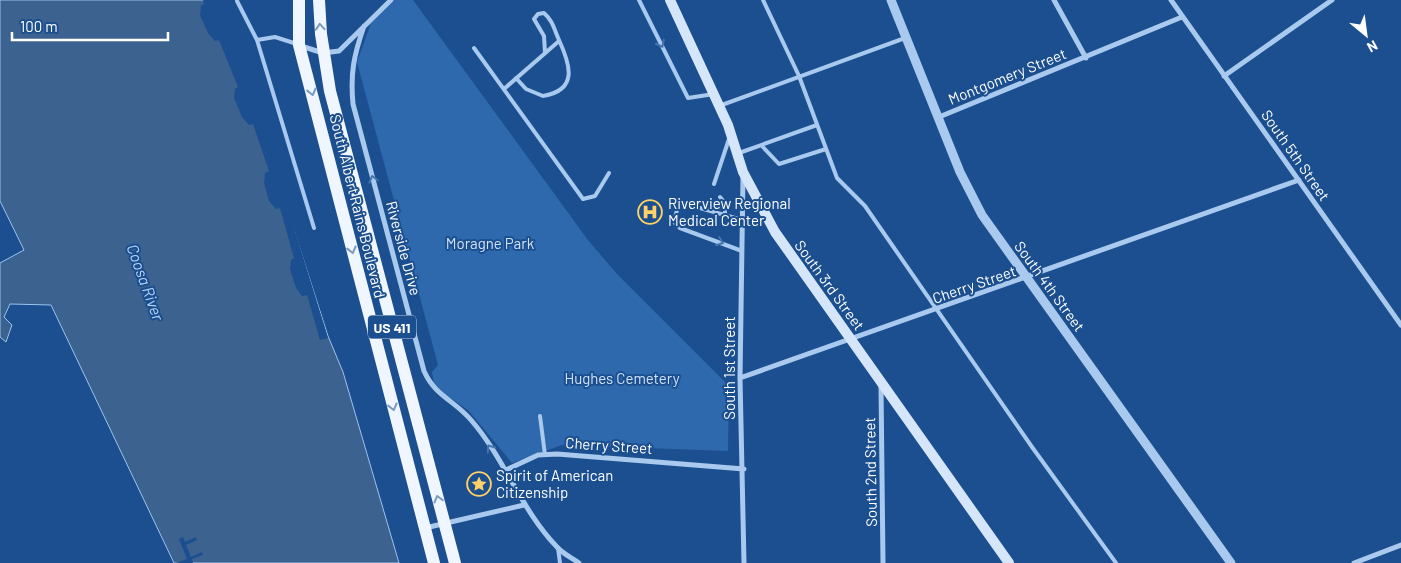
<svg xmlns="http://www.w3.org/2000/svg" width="1401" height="563" font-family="Barlow,sans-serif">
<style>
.green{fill:#2e69ad}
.water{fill:#3c6290;stroke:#9cc4f0}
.pier{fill:#1b4f8f}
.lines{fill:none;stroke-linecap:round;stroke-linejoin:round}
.service{stroke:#a9c9ee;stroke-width:4}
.minor{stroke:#a9c9ee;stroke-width:5}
.tertiary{stroke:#a9c9ee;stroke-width:9}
.secondary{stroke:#d6e6fa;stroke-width:10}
.primary{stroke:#f0f6ff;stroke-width:12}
.oneway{stroke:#7b9ac1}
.oneway2{stroke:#4674ac}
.labels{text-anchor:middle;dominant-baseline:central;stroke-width:4;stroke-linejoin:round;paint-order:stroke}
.shield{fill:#1b4f8f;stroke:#bbcadd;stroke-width:1}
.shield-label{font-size:14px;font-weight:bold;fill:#fff}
.street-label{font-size:15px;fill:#fff;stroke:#1b4f8f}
.poi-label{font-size:15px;fill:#fff;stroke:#1b4f8f;text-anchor:start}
.park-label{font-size:15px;fill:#cfe3fa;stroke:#1b4f8f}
.water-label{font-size:16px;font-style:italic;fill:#b5d3f5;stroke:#1b4f8f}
</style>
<rect width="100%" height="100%" fill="#1b4f8f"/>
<path class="green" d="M395,0H413L588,240L617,274L729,386L728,451L562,445L512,463L468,410L446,395L434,383L432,372L438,365L357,62L371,23Z"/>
<path class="water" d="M0,0H209L261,127L328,336L343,372L399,563H174L51,305L10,304L4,317L12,325L6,342L0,337V263L24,250L0,201Z"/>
<path class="pier" d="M203,0H212L263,126L328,338L320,340L307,295L302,296L296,288L290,269L291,260L294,258L280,208L276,209L269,201L264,183L265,173L269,171L253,124L249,125L242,117L234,98L235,89L238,87L219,40L215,41L208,33L200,15L201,6L204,4Z
M183,537L185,542L196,537L197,540L186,545L191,557L202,552L203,555L192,559L193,563H176L187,559L179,539Z"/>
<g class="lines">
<path class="service" d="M639,0L688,98L714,94
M763,0L799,76L837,178L865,206L1032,447L1116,563
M237,1L257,40
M297,44L275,37L257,40L314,228
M474,48L583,199L595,196L609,173
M516,78L526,89L543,96C579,90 570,64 559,40C554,29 553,21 544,13L538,14L534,19L544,36L545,53
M504,89L559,41
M719,106L905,38
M762,146L779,164L826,149
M739,153L817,125
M714,184L729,139
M720,197L725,203V215
M742,251L680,228L674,222L679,202L742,220
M540,416L545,455
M558,548L560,563"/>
<path class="minor" d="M1054,0L1086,58
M1171,0L1401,325
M364,26C354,55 350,73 353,104L424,371C435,396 454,400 471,420C505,459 521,510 557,547C563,554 572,558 579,563
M301,46L323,53L339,51L391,0
M1224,76L1332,0
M939,117L1182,17
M743,176L740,378L744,563
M740,378L1299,180
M881,386L883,563
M506,470L538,455L557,454L744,469
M425,528L524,505
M1354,563L1401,545"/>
<path class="tertiary" d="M891,0L960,172L982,215L1231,563"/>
<path class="secondary" d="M670,0L728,125L743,172L775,232L1009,563"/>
<path class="primary" d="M299,0V45L434,563
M319,0L321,34L330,91L455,563"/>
</g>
<defs><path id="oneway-chevron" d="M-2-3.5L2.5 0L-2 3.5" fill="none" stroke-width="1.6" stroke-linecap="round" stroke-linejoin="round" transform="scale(1.25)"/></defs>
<g class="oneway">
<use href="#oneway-chevron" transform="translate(320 27) rotate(-94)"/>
<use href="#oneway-chevron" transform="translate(312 92) rotate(76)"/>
<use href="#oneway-chevron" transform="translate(352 250) rotate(76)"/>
<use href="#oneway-chevron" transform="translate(393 407) rotate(76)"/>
<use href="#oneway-chevron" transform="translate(438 499) rotate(-105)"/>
</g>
<g class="oneway2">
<use href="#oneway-chevron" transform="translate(661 44) rotate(63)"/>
<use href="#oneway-chevron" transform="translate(373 179) rotate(-105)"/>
<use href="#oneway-chevron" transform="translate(720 242) rotate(20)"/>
<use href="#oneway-chevron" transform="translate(490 448) rotate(-125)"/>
</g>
<defs>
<g id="hospital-ring" transform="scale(1.25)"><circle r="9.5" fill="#1b4f8f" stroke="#ffd166" stroke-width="1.5"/><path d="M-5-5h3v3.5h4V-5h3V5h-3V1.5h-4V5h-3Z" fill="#ffd166"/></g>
<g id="sight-ring" transform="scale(1.25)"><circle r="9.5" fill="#1b4f8f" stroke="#ffd166" stroke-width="1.5"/><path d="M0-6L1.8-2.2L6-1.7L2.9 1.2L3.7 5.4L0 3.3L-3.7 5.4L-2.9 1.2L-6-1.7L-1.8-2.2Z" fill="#ffd166"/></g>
</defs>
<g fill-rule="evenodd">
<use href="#hospital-ring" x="650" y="212"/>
<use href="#sight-ring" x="479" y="484"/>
</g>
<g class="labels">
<rect class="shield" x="368" y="315.5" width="48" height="23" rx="4"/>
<g class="shield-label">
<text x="392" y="327">US 411</text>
</g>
<g class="street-label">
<text transform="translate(1007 76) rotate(-22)">Montgomery Street</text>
<text transform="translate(1296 155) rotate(55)">South 5th Street</text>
<text transform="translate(358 206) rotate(76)">South Albert Rains Boulevard</text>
<text transform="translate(404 248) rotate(75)">Riverside Drive</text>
<text transform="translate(974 284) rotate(-19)">Cherry Street</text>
<text transform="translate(830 285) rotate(54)">South 3rd Street</text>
<text transform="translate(1050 286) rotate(54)">South 4th Street</text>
<text transform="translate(729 368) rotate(-90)">South 1st Street</text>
<text transform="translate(609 445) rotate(4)">Cherry Street</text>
<text transform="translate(870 472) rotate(-91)">South 2nd Street</text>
</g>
<g class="poi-label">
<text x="668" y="203">Riverview Regional<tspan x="668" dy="17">Medical Center</tspan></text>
<text x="496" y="475">Spirit of American<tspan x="496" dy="17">Citizenship</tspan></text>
</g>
<g class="park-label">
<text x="490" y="243">Moragne Park</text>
<text x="622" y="378">Hughes Cemetery</text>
</g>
<g class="water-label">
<text transform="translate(146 282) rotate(70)">Coosa River</text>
</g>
</g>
<g transform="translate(1366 35) rotate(151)" stroke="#1b4f8f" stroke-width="4" paint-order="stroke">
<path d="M0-4L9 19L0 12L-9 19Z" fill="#ffffff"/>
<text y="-8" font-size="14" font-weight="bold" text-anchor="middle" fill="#ffffff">N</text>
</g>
<path d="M12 32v8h156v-8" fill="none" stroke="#ffffff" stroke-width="2.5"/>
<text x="20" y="32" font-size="15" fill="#ffffff" stroke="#1b4f8f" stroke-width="4" paint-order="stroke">100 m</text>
</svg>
